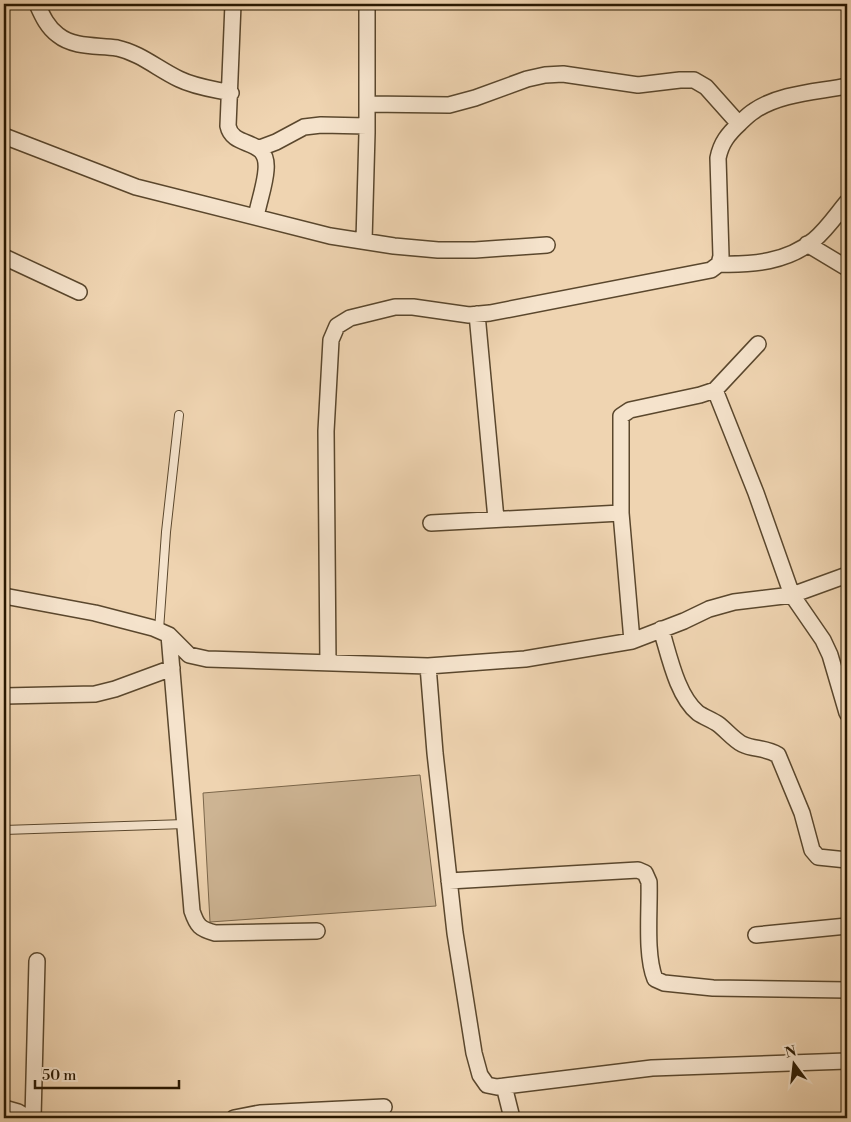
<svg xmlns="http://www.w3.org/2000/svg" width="851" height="1122" font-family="'Libre Bodoni',serif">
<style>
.green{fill:#cdb493;stroke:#7b664a}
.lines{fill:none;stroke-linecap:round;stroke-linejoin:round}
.lane-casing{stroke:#5a472d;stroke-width:10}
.street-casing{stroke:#5a472d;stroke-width:18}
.lane{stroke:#f5e3cc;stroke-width:8}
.street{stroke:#f5e3cc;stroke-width:15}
</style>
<rect width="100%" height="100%" fill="#efd4b1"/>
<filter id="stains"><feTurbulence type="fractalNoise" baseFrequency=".004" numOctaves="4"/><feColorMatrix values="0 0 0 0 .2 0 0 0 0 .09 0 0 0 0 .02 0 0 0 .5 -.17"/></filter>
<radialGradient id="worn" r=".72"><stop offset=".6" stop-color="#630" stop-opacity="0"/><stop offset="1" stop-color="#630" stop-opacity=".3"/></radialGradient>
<path class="green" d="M420,775L436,906L210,922L203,793Z"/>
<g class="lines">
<g class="lane-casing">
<path id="lane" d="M159,630L166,532L179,415
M4,830L185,824"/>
</g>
<g class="street-casing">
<path id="street" d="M37,4C42,15 47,27 58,35C74,48 98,45 117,48C140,53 158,69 179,79C195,87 213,89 231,93
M233,4L228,126C233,150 269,136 266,170C265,185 259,201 256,217
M367,104L449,105L475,98L527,79L545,75L563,74L638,85L680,80H694L706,87L739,124
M4,136L136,187L330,236L394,246L438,250H475L547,245
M260,148L276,142L304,127L321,125L367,126
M364,241L367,133V4
M807,244L847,268
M4,257L79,292
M719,264C753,265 787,262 814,240C827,229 837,214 847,202
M477,314L496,519
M715,390L756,493L792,595L823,640L830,655L847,713
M431,523L621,513
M4,596L95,613L153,628L169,635L189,655L207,659L428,666L525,659L632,641L684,621L709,609L734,602L792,595L847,575
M661,629C669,655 677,696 698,713C704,717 712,720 718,724C726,730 733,739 742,744C754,750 765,747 778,755L802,813L812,850L818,857L847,860
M169,635L192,911C197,926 200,929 215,933L317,931
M632,641L621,513V416L630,410L700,395L715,390L758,344
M328,663L326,431L331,340L337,326L350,318L395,307H413L469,315L490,313L711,270L719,264L721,256L718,158C721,143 728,134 740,123C744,119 749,114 754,111C780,93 817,92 847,86
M428,666L435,753L455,933L474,1053L480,1075L487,1085L497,1087L652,1068L847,1061
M4,696L95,694L115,689L172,668
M449,881L638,870L645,873L649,882C650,910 645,954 655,979L664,983L713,988L847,990
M756,935L847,926
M504,1086L512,1118
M4,1108L18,1112L28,1118
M33,1118L37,961
M234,1118L260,1113L384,1107"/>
</g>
<use href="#lane" class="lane"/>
<use href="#street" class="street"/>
</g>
<rect width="851" height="1122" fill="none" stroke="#efd4b1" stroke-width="20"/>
<rect x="5" y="5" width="841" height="1112" fill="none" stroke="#291801" stroke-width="2.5"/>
<rect x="10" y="10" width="831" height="1102" fill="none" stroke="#291801"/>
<g transform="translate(794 1064) rotate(345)" stroke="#f5e3cc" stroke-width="4" paint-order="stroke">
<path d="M0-4L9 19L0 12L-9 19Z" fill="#291801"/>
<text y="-8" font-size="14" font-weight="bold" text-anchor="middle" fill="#291801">N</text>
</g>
<path d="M35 1080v8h144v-8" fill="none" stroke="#291801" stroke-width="2.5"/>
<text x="42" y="1080" font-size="15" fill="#291801" stroke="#f5e3cc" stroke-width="4" paint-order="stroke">50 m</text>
<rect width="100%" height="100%" filter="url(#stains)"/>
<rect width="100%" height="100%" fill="url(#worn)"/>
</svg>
